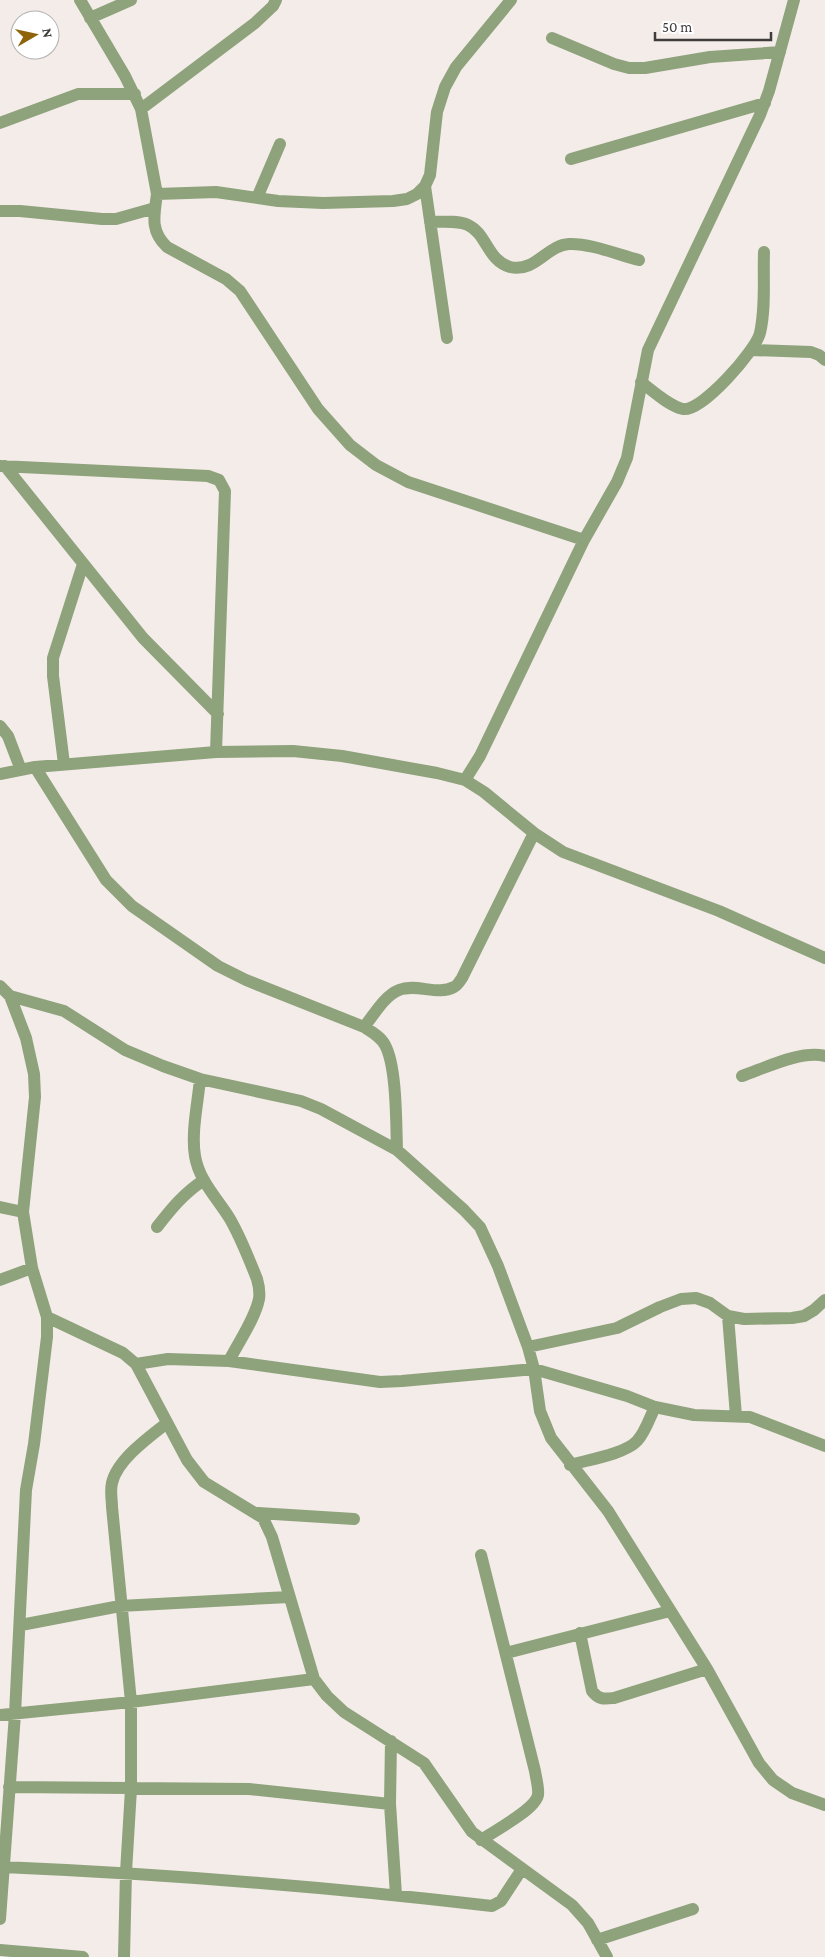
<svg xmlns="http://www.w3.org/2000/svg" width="825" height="1957" font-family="'Crimson Pro',serif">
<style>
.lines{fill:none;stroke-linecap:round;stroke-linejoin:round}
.minor{stroke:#8ea27c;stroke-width:12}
</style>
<rect width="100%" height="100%" fill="#f4ece8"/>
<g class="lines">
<path class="minor" d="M80,0L125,76L141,109L157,194C154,216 150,231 167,247L226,279L240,291L318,409L350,445L376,465L408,482L584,540
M90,18L131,0
M552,38L614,64L629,68H645L710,57L780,52
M141,109L255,23L273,6L276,0
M0,123L78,94H135
M571,159L765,103
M425,186L447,338
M157,194L216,192L278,201L323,203L393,201L407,199L417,194L425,186L430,175L437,112L445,87L456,67L511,0
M257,198L280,144
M0,211H20L102,219H116L155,208
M430,222C442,222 457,220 468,225C487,234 487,260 510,267C535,273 547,245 569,244C590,243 619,255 639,260
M751,350L811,352L819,355L825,360
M641,382C653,391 669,406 683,409C702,412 756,350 760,333C766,307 763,278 764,252
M0,466L208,476L219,480L225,491L216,752
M5,466L143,638L218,714
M0,726L8,736L21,770
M64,764L53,676V658L83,564
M35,767L106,880L132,906L218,966L246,980L364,1027C372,1032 381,1037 385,1045C397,1067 396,1124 397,1150
M0,774L35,767L216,752L293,751L342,756L437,773L465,780L484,792L534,833L563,852L719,911L825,958
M465,780L480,756L584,540L617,482L627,458L648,350L760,115L769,91L794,0
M0,986L10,996L26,1038L34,1074L35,1097L23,1212L32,1268L47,1317V1337L34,1444L26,1490L15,1714L0,1919
M10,996L64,1011L125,1050L163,1066L200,1079L301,1101L321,1109L397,1150L464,1210L480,1227L498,1266L528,1347L534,1369L540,1411L551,1438L608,1511L707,1669L759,1763L773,1780L792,1793L825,1805
M364,1027C374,1015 384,996 399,990C416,983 438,996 454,987C457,986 460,981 462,978L534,833
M742,1076C765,1068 801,1050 825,1056
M200,1079C198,1102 191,1133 195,1156C199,1181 218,1199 230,1219C241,1238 249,1259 257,1279C259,1286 260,1293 259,1299C255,1319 238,1343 229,1361
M0,1207L23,1212
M157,1227C171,1209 184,1193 204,1180
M0,1280L32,1268
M728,1316L736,1416
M47,1317L123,1353L136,1364L187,1460L204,1482L263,1518L272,1537L314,1679L327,1696L344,1712L424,1763L472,1832L572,1905L588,1923L607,1957
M528,1347L617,1328L660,1307L681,1299L696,1298L710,1303L728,1316L744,1319L792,1318L804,1316L814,1310L825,1300
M136,1364L168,1359L229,1361L380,1382L402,1381L534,1369L627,1396L655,1407L694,1415L750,1417L825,1446
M570,1465C587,1460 625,1454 637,1441C645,1433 650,1417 655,1407
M258,1513L354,1519
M21,1625L120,1606L289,1597
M580,1633L592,1691C599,1700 604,1699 614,1698L707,1669
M506,1653L670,1611
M0,1715L131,1702L314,1679
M391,1741L390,1804L396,1895
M9,1787L249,1789L390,1804
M481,1840C494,1831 535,1810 538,1795C539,1788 536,1778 535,1771L481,1555
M3,1867C166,1874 329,1887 492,1906L501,1901L522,1869
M597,1940L693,1909
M0,1950L83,1957
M124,1957L126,1872L131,1789V1702L112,1507C112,1500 110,1491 112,1483C117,1460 149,1437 167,1423"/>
</g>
<g transform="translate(35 35) rotate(81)"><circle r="24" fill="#ffffff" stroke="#b2b1b1"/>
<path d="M0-4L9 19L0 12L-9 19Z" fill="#8f630a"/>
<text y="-8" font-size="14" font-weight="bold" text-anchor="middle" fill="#3f3c3b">N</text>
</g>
<path d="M655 32v8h116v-8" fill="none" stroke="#3f3c3b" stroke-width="2.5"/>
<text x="662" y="32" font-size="15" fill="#3f3c3b" stroke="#ffffff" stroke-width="4" paint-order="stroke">50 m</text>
</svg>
